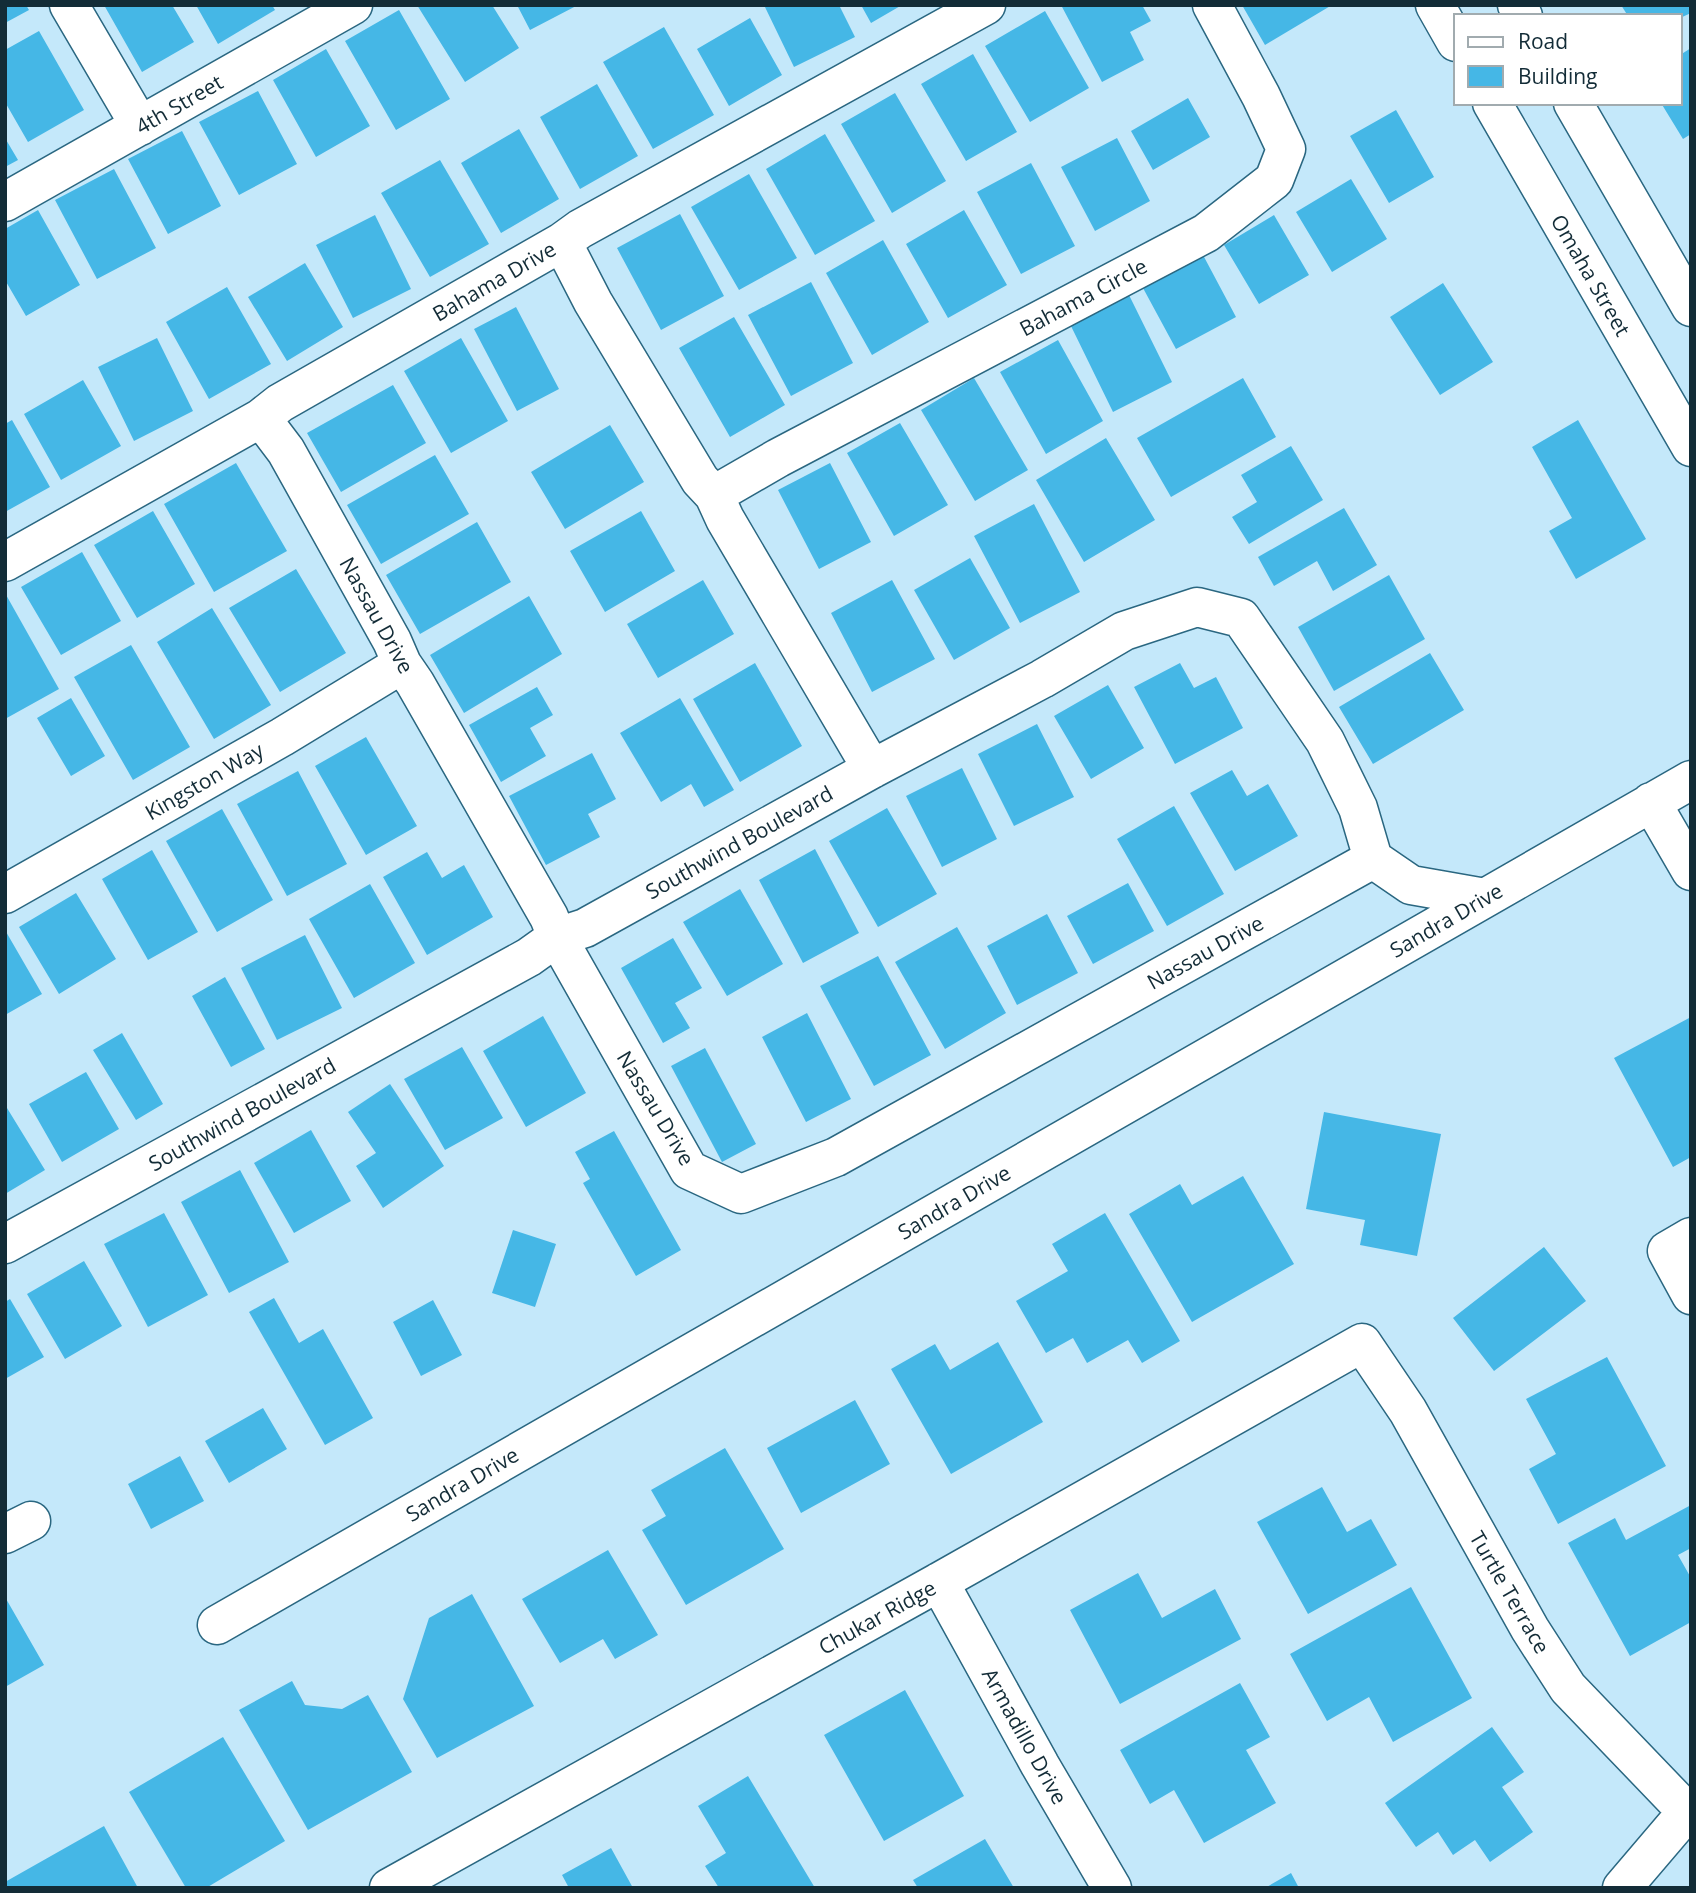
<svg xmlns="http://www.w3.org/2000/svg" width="1696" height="1893" font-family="'Open Sans',sans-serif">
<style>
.building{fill:#45b7e6}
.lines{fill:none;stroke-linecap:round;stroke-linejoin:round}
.minor-casing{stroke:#2a6781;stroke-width:41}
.major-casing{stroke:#2a6781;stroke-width:41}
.minor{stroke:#fff;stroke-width:38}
.major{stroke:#fff;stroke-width:38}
.labels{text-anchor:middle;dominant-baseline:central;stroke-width:5;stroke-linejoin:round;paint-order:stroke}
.street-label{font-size:21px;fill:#132c37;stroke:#fff}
</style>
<rect width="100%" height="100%" fill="#c4e8fa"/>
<path class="building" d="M5,5H26L29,10L5,23Z
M104,5H172L194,42L142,72Z
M196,5H272L275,10L218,44Z
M417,5H492L519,48L465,82Z
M517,5H578L530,30Z
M764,5H839L855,37L794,67Z
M861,5H902L871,23Z
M1061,5H1142L1151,21L1130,32L1144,60L1102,82Z
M1242,5H1332L1265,45Z
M1621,5H1691V13L1680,18V16H1628Z
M399,10L450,99L396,130L345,41Z
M1045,11L1089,88L1030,122L985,46Z
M750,18L782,75L729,106L697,49Z
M664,27L714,115L653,149L603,62Z
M39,31L84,110L28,142L5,102V50Z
M1691,48V134L1683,139L1661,103H1680V55Z
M326,49L370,126L316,157L273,80Z
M973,54L1017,132L966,161L921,84Z
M597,84L638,156L580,189L540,117Z
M258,91L297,164L239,195L199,122Z
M895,93L946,181L892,213L841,124Z
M1188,98L1210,137L1153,170L1131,131Z
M1396,110L1434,177L1389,203L1350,136Z
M519,129L559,199L501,233L461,163Z
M182,131L221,206L168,234L128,159Z
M825,134L875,221L815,255L766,169Z
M5,138L18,160L5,167Z
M1117,138L1150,201L1095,231L1061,167Z
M440,160L489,244L430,277L381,193Z
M1031,163L1075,246L1021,274L977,192Z
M114,169L156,248L97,279L55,200Z
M749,174L797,258L739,290L691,207Z
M1351,179L1387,239L1332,272L1296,212Z
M38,210L80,285L26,316L5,280V229Z
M964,210L1007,285L948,318L906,244Z
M680,214L724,296L661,330L617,248Z
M375,215L411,289L353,318L316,245Z
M1274,215L1309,275L1259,304L1224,245Z
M883,240L929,322L872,355L826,273Z
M1203,255L1236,317L1176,349L1143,288Z
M305,263L343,327L287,361L248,297Z
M811,282L853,363L791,396L748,315Z
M1443,283L1493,362L1440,395L1390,317Z
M227,287L271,364L209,399L166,322Z
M1129,295L1172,382L1113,412L1070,324Z
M516,307L559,389L517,411L474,329Z
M734,317L785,405L730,437L679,348Z
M157,338L193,411L134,441L98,367Z
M461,338L508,421L451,453L404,371Z
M1058,340L1103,421L1046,454L1000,372Z
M974,378L1028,470L975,501L921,410Z
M1243,378L1276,437L1171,497L1137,438Z
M83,380L121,446L61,480L24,414Z
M393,385L426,443L341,492L307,433Z
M12,420L50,487L5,512V424Z
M1578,420L1646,539L1576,579L1549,531L1572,518L1532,447Z
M900,423L948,505L894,536L847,453Z
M610,425L644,482L565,529L531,472Z
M1106,438L1155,520L1084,562L1036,480Z
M1291,446L1323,500L1249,544L1232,517L1257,502L1241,475Z
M435,455L469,514L381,564L347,505Z
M236,463L287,551L214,592L164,504Z
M830,463L871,542L819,569L778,490Z
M1034,504L1080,592L1020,623L974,536Z
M1344,508L1377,565L1333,591L1317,561L1274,586L1258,557Z
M153,511L195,584L137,618L94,545Z
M641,511L675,571L605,612L570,551Z
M477,522L511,582L420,634L386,575Z
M82,552L121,621L61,655L21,587Z
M970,558L1010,628L954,660L914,590Z
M296,569L346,653L280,692L229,608Z
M1389,575L1425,639L1334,691L1298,627Z
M703,580L734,634L658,678L627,624Z
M892,580L935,659L872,692L831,613Z
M5,593L59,689L5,719Z
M529,596L562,654L464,713L430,655Z
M212,608L271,705L214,739L157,642Z
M131,645L190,747L133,780L74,677Z
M1430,653L1464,710L1373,764L1339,707Z
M755,663L802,746L740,782L693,699Z
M1180,663L1194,688L1216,677L1243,728L1175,764L1134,687Z
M1108,685L1144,748L1091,779L1054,716Z
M537,687L553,715L530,728L546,756L501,782L469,725Z
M71,698L105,756L71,776L37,718Z
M680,698L734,790L704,807L691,784L661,802L620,733Z
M1037,724L1074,797L1014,826L978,754Z
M366,737L417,826L366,855L315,766Z
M592,753L616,799L588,814L600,837L546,865L509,796Z
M962,768L997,839L942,867L906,796Z
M1232,770L1247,796L1268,784L1298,836L1235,871L1190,793Z
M298,771L347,864L287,896L237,804Z
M1174,806L1224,894L1167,926L1117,839Z
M887,808L937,894L878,927L829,841Z
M222,809L273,900L217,932L166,841Z
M815,849L859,933L803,963L759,880Z
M152,850L198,932L148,960L102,879Z
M427,852L442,878L464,865L493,917L427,955L383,877Z
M1128,883L1154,931L1093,964L1067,916Z
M370,884L415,963L354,998L309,919Z
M740,889L783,964L727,996L683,922Z
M76,893L116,959L59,994L19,927Z
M1047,914L1078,973L1017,1005L987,946Z
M957,927L1006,1013L945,1049L895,962Z
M5,930L42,994L5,1015Z
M305,935L342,1008L277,1040L241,968Z
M673,938L702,988L675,1003L690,1028L663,1043L621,968Z
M878,956L931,1055L874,1086L820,986Z
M225,977L265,1049L231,1067L192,996Z
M807,1013L851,1099L806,1122L762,1037Z
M543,1016L586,1093L526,1127L483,1051Z
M1691,1017V1157L1673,1167L1614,1058Z
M122,1033L163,1104L136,1120L93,1050Z
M462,1047L503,1118L445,1150L404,1079Z
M705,1048L756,1144L722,1162L671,1066Z
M86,1072L119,1129L62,1162L29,1104Z
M390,1084L444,1166L383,1208L356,1166L376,1153L348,1112Z
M7,1108L45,1170L5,1194V1109Z
M1324,1112L1441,1134L1417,1256L1360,1245L1365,1220L1306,1209Z
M311,1130L351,1201L294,1233L254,1163Z
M614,1131L681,1250L636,1276L583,1183L590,1179L575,1152Z
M240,1170L289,1262L229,1293L181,1202Z
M1243,1176L1294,1264L1192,1322L1129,1214L1180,1184L1192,1205Z
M164,1213L208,1295L148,1327L104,1244Z
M1105,1213L1180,1341L1142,1363L1128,1340L1087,1363L1073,1338L1046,1353L1016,1301L1068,1271L1052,1244Z
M513,1230L556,1244L535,1307L492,1293Z
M1544,1247L1586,1301L1494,1371L1453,1318Z
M84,1261L122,1326L65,1359L27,1294Z
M274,1298L299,1343L323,1329L373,1418L325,1445L249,1312Z
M10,1299L44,1357L5,1379V1302Z
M433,1300L462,1355L421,1376L393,1322Z
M998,1342L1043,1422L951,1474L891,1369L935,1344L950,1370Z
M1607,1357L1666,1466L1558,1524L1529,1469L1556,1454L1526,1399Z
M855,1400L890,1464L801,1513L767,1448Z
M263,1408L287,1449L229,1483L205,1441Z
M725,1448L784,1549L686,1605L642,1530L666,1516L651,1490Z
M180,1456L204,1501L151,1529L128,1484Z
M1322,1487L1347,1532L1371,1519L1397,1565L1308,1614L1257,1522Z
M1691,1505V1548L1678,1555L1691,1578V1622L1630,1656L1568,1543L1615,1518L1626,1540Z
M608,1550L658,1635L615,1659L603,1639L560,1663L522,1599Z
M1138,1573L1162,1618L1215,1589L1241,1639L1120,1704L1070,1610Z
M1411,1587L1472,1698L1393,1742L1369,1697L1327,1721L1290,1654Z
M472,1594L534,1706L437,1758L403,1699L429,1618Z
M5,1597L44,1665L5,1687Z
M292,1681L305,1705L342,1709L368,1695L412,1772L308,1830L239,1710Z
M1240,1683L1270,1737L1246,1750L1276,1803L1204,1843L1174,1790L1150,1804L1120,1750Z
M905,1690L964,1796L884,1841L824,1735Z
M1492,1727L1524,1772L1502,1787L1533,1832L1490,1862L1475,1840L1453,1855L1438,1832L1416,1847L1385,1803Z
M223,1737L285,1841L206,1888H186L129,1792Z
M748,1776L815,1888H719L705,1866L726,1853L698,1806Z
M104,1826L138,1888H8L5,1882Z
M985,1839L1014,1888H918L913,1880Z
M611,1848L633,1888H569L562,1875Z
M1291,1873L1299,1888H1265Z"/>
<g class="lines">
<g class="minor-casing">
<path id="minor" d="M69,5L140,126
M5,202L353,5
M562,242L593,302L700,480L714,495L725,519L872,769
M261,418L286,451L392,641L402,664L415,683L549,917L557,937L689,1170L741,1194L836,1157L1373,859
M714,495L778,458L1206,233L1274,180L1286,149L1261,96L1212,5
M5,562L261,418L280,403L562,242L580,229L986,5
M1651,802L1691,871
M1373,859L1411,885L1485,898
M5,894L282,737L402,664
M1691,1237L1667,1251L1691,1295
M5,1244L529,957L557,937L585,928L872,769L1042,679L1124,631L1197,607L1241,618L1325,741L1358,808L1373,859
M5,1534L31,1521
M939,1582L1040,1765L1112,1888
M217,1625L1691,780
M389,1888L939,1582L1362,1343L1408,1411L1530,1629L1568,1688L1691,1816
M1622,1888L1691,1807"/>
</g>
<g class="major-casing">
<path id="major" d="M1435,5L1456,42
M1517,5L1523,16
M1492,103L1691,447
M1573,103L1691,307"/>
</g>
<use href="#minor" class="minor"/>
<use href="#major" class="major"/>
</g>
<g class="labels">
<g class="street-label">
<text transform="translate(179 104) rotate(-30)">4th Street</text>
<text transform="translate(1591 275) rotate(60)">Omaha Street</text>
<text transform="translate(494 281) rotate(-30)">Bahama Drive</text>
<text transform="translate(1083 297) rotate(-28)">Bahama Circle</text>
<text transform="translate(377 615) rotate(61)">Nassau Drive</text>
<text transform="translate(204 781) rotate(-30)">Kingston Way</text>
<text transform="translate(739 842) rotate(-29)">Southwind Boulevard</text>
<text transform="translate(1446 920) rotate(-30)">Sandra Drive</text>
<text transform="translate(1205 952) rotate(-29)">Nassau Drive</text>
<text transform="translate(656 1108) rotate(59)">Nassau Drive</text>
<text transform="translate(242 1114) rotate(-29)">Southwind Boulevard</text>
<text transform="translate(954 1202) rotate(-30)">Sandra Drive</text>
<text transform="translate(462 1484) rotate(-30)">Sandra Drive</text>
<text transform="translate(1510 1592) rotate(60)">Turtle Terrace</text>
<text transform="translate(877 1617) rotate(-29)">Chukar Ridge</text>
<text transform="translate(1025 1736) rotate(61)">Armadillo Drive</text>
</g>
</g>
<rect width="1696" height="1893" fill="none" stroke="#132c37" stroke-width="14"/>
<rect x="1454" y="14" width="228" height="91" fill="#ffffff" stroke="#a1abaf" stroke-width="2"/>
<rect x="1468" y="37" width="35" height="10" fill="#ffffff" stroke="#a1abaf" stroke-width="2"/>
<text x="1518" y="49" font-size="21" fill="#132c37">Road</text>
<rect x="1468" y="66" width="35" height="21" fill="#45b7e6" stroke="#a1abaf" stroke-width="2"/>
<text x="1518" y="84" font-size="21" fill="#132c37">Building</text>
</svg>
